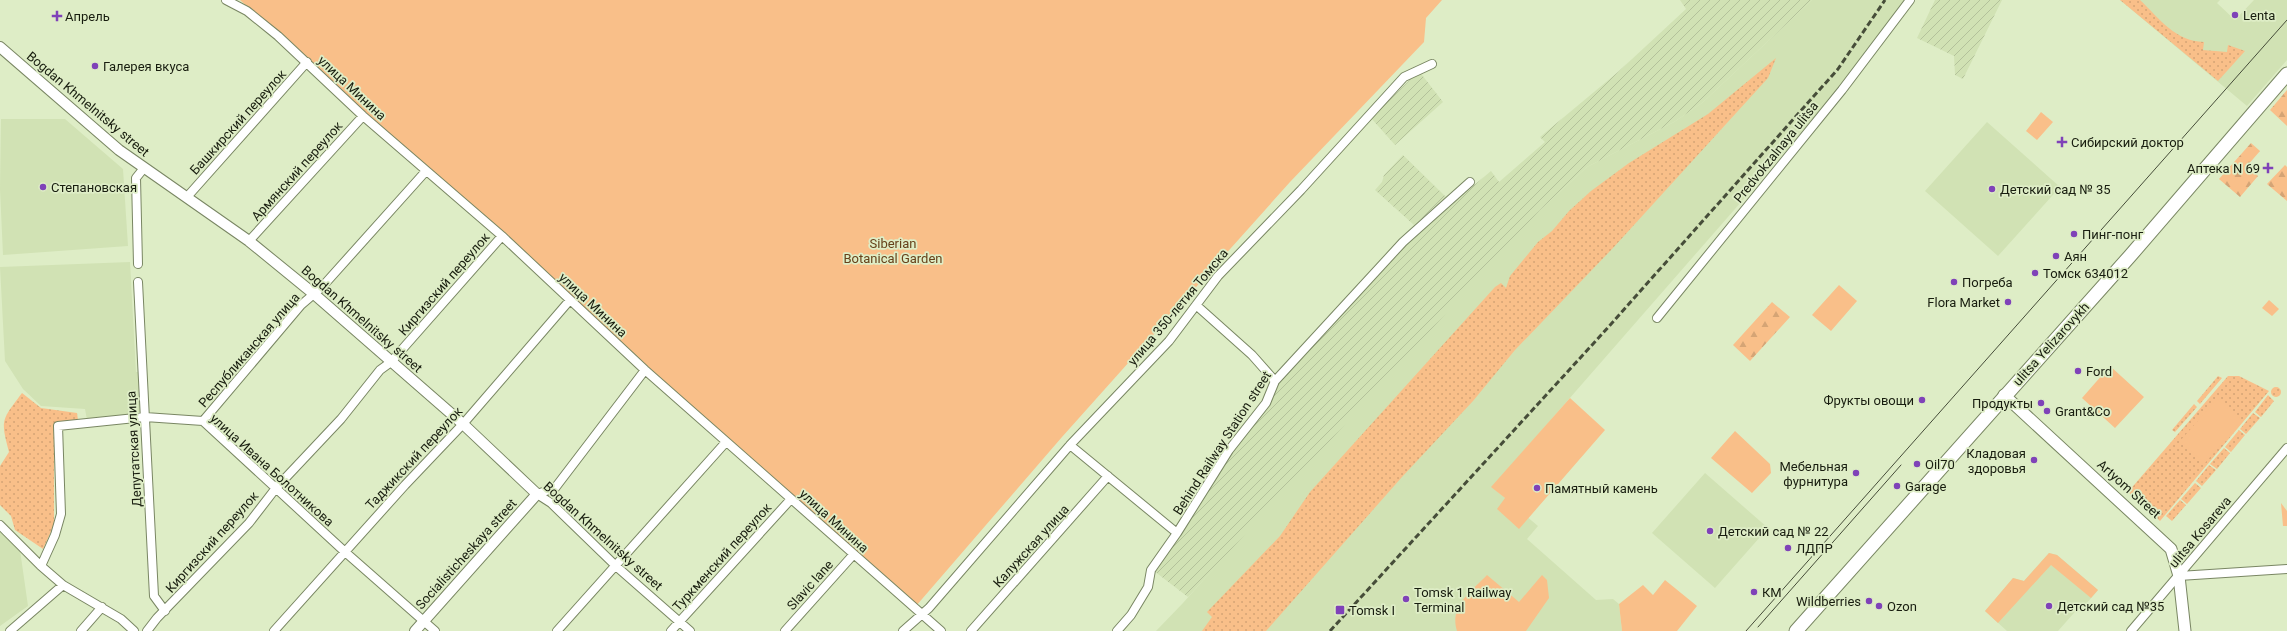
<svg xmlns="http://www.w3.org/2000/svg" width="2287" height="631" font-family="Roboto,sans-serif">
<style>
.built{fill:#d1e2b4}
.industrial{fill:url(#industrial-furrows)}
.grass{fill:url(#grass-dots)}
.forest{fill:url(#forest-firs)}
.green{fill:#f9bf89}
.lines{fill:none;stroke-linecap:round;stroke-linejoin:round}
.minor-casing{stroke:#798663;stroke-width:10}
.tertiary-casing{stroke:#798663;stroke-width:12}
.secondary-casing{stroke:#798663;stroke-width:13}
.primary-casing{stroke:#798663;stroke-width:15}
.minor{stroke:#fff;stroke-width:8}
.tertiary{stroke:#fff;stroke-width:10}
.secondary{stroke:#fff;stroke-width:11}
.primary{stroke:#fff;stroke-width:13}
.tram{stroke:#464d39;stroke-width:1}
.rail{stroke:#464d39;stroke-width:3;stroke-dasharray:6 3;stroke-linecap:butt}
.poi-dot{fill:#7f42b8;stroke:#deedc6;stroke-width:1.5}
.labels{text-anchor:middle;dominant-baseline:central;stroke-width:3.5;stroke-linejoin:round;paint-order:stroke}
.poi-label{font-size:13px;fill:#181d0f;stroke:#deedc6;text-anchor:start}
.street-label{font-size:13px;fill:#181d0f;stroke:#deedc6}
.park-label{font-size:13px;fill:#67411a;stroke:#deedc6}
</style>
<defs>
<pattern id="industrial-furrows" width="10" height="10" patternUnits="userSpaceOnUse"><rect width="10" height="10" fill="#d1e2b4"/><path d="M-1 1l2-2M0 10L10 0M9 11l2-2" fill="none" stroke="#b3c19a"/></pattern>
<pattern id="grass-dots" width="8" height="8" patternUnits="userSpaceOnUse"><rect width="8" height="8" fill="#f9bf89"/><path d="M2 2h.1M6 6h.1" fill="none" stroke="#d5a475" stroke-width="1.8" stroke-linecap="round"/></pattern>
<pattern id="forest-firs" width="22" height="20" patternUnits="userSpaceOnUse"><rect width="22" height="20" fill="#f9bf89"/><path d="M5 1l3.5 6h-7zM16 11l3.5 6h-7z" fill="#d5a475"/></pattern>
</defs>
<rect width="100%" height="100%" fill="#deedc6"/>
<path class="built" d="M1812,0H1906L1846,78L1783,154L1492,487L1538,526L1527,539L1596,600L1613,599L1619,604L1622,631H1156L1183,603L1459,292L1540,210L1587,167L1674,122L1702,103Z
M2120,0H2220L2217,3L2235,20L2254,0H2287V60L2247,106Z
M1,119H65L123,169L128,246L3,255L0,189Z
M1987,122L2060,187L1998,256L1925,191Z
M130,262L136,372H140L142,415L87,420L85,409L41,406L23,389L5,361L0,267Z
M1705,473L1768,528L1715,588L1652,533Z
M0,531L20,550L28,606L0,626Z
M2049,553L2057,555L2098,590L2086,604L2081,605L2058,631H2007L1985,611L2013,578L2024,581Z"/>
<path class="industrial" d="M1680,0H1812L1702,103L1674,122L1587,167L1540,210L1188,597L1154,571L1231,451L1277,383L1403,245L1491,171L1499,182L1545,142L1540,137L1618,72L1686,9Z
M1935,0H2002L1963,79L1955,75L1954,56L1917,38Z
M1419,71L1443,102L1395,145L1371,118Z
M1403,155L1446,197L1414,225L1375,190L1382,182L1384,175Z"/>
<path class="grass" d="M2120,0H2140C2160,19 2175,41 2204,42L2203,50L2227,52L2228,45L2245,51L2218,81Z
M1776,58L1768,78L1613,248L1515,350L1473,401L1402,477L1266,631H1202L1212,617L1207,612L1280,536L1310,492L1495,287L1501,283L1506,288L1510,276L1538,242L1552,231L1569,211L1591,191L1629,163L1708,114Z
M2218,376L2222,378L2200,404L2197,401Z
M2228,376H2239L2269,391L2160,521L2128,492Z
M2271 392a5 5 0 1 1 10 0a5 5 0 1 1-10 0Z
M22,393L41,408L77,413L78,420L54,427V525L43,549L15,530L11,516L0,505V466L9,452C0,419 2,420 22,393Z
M2268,395L2274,401L2261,417L2255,412Z
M2194,404L2197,407L2175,432L2172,430Z
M2253,413L2260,418L2246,434L2240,429Z
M2239,430L2245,435L2231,452L2225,447Z
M2224,448L2230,453L2217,469L2210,464Z
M2209,465L2216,470L2202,486L2196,481Z
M2195,483L2201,488L2187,504L2181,499Z
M2180,500L2186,505L2172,521L2166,516Z"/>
<path class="forest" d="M2287,90V126L2270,110Z
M2251,143L2260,151L2247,166L2258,176L2240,197L2219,179Z
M2285,165L2287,167V201L2267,184Z
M1772,302L1790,317L1750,361L1733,345Z"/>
<path class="green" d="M240,0H1442L1426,18L1424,42L1290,182L1062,437L916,606L646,366L504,232L365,114Z
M2041,112L2053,122L2037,140L2026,131Z
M1839,285L1857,301L1831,331L1812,315Z
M2269,300L2279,309L2272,316L2262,308Z
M2110,366L2144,397L2115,428L2082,398Z
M1570,398L1605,430L1519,529L1497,509L1505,498L1491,487Z
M2217,399L2242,420L2205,463L2180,441Z
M1735,431L1770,464L1771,473L1752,493L1711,458Z
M2281,503L2287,511V526H2283Z
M2049,553L2057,555L2098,590L2091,598L2051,565L1998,623L1985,611L2013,578L2024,581Z
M1487,575L1519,602L1542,575L1547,580L1549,598L1526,631H1457C1449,606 1471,592 1487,575Z
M1665,580L1697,606L1677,631H1622L1619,604L1643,585L1653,595Z"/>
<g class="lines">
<g class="minor-casing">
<path id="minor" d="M226,0L247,11L278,36L363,116L502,236L645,370L941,631
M187,197L307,62
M249,241L363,116
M138,264L136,178L144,168
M138,282L154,596L165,611
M1196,305L1252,355L1275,381
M1657,318L1842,90L1910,0
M203,421L301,305L322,287L426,171
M1070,445L1177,533
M537,494L551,503L617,567L690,631
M537,494L555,488L645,370
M0,525L41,566L63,585L121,619L134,631
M41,566L55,535L61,514L58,426L145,417L203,421L344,551L435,631
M2179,576L2287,569
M10,631L63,585
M81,631L102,607
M147,631L157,618L249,523L276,488L341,419L380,370L391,362L502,236
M274,631L405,485L463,424L570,300
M557,631L726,442
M671,631L791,499
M785,631L853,555
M903,631L929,608L1070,445L1169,341L1218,276L1301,190L1404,77L1432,64
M971,631L1108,476
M1117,631L1131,615L1148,587L1151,570L1177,533L1229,450L1266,403L1275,381L1403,242L1470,182
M2131,631L2287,448"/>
</g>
<g class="tertiary-casing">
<path id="tertiary" d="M0,47L119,150L249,241L314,294L463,424L537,494L415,631"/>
</g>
<g class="secondary-casing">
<path id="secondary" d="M2004,395L2171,549L2179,576L2185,631"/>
</g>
<g class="primary-casing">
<path id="primary" d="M1796,631L2130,256L2287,74"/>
</g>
<use href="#minor" class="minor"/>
<use href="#tertiary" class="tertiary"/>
<use href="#secondary" class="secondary"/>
<use href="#primary" class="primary"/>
<path class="tram" d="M1758,627L1901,465
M1746,631L2287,20"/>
<path class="rail" d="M1330,631L1603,333L1838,69L1885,0"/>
</g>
<g class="poi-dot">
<circle cx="2235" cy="15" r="4"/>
<path d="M55 10h4v4h4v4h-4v4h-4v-4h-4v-4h4z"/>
<circle cx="95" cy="66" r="4"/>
<path d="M2060 136h4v4h4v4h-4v4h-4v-4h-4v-4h4z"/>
<path d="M2266 162h4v4h4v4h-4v4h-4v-4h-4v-4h4z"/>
<circle cx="43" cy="187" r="4"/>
<circle cx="1992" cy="189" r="4"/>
<circle cx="2074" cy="234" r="4"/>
<circle cx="2056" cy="256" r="4"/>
<circle cx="2035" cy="273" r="4"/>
<circle cx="1954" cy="282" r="4"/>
<circle cx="2008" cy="302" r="4"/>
<circle cx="2078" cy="371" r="4"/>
<circle cx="1922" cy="400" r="4"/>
<circle cx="2041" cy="403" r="4"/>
<circle cx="2047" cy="411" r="4"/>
<circle cx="2034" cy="460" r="4"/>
<circle cx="1917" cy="464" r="4"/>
<circle cx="1856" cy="473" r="4"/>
<circle cx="1897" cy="486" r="4"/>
<circle cx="1537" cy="488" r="4"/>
<circle cx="1710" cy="531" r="4"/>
<circle cx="1788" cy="548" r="4"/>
<circle cx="1754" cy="592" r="4"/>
<circle cx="1406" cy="599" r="4"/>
<circle cx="1869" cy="601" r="4"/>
<circle cx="1879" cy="606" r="4"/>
<circle cx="2049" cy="606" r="4"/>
<rect x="1335" y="605" width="10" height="10" rx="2"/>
</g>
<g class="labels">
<g class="poi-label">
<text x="2243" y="15">Lenta</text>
<text x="65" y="16">Апрель</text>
<text x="103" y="66">Галерея вкуса</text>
<text x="2071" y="142">Сибирский доктор</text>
<text x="2260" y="168" text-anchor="end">Аптека N 69</text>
<text x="51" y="187">Степановская</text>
<text x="2000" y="189">Детский сад № 35</text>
<text x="2082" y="234">Пинг-понг</text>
<text x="2064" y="256">Аян</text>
<text x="2043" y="273">Томск 634012</text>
<text x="1962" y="282">Погреба</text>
<text x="2000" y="302" text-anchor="end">Flora Market</text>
<text x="2086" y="371">Ford</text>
<text x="1914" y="400" text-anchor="end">Фрукты овощи</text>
<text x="2033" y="403" text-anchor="end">Продукты</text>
<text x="2055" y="411">Grant&amp;Co</text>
<text x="2026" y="453" text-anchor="end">Кладовая<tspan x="2026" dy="15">здоровья</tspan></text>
<text x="1925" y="464">Oil70</text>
<text x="1848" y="466" text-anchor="end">Мебельная<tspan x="1848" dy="15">фурнитура</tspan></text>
<text x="1905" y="486">Garage</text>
<text x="1545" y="488">Памятный камень</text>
<text x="1718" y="531">Детский сад № 22</text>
<text x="1796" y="548">ЛДПР</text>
<text x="1414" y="592">Tomsk 1 Railway<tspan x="1414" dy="15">Terminal</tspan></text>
<text x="1762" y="592">КМ</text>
<text x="1861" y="601" text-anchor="end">Wildberries</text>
<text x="1887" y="606">Ozon</text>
<text x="2057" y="606">Детский сад №35</text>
<text x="1349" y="610">Tomsk I</text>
</g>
<g class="street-label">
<text transform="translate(352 88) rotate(43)">улица Минина</text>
<text transform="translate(88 104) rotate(40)">Bogdan Khmelnitsky street</text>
<text transform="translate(238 122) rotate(-48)">Башкирский переулок</text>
<text transform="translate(1776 152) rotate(-51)">Predvokzalnaya ulitsa</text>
<text transform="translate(297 171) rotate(-48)">Армянский переулок</text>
<text transform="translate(444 284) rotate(-49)">Киргизский переулок</text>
<text transform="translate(593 305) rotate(43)">улица Минина</text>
<text transform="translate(1178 307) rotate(-50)">улица 350-летия Томска</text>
<text transform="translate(362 319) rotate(41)">Bogdan Khmelnitsky street</text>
<text transform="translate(2051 344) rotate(-48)">ulitsa Yelizarovykh</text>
<text transform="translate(249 350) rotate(-49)">Республиканская улица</text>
<text transform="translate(1222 443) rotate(-57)">Behind Railway Station street</text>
<text transform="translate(134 449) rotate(-93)">Депутатская улица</text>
<text transform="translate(414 458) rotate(-47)">Таджикский переулок</text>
<text transform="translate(272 470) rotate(42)">улица Ивана Болотникова</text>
<text transform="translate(2129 489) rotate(42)">Artyom Street</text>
<text transform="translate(834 521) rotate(42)">улица Минина</text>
<text transform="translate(2200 532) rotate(-50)">ulitsa Kosareva</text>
<text transform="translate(603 536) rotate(42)">Bogdan Khmelnitsky street</text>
<text transform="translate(212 542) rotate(-48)">Киргизский переулок</text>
<text transform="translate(1031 546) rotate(-48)">Калужская улица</text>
<text transform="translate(466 554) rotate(-48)">Socialisticheskaya street</text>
<text transform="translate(722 557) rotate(-48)">Туркменский переулок</text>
<text transform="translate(810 585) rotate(-48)">Slavic lane</text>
</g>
<g class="park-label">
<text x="893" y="243">Siberian<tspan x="893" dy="15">Botanical Garden</tspan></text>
</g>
</g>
</svg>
